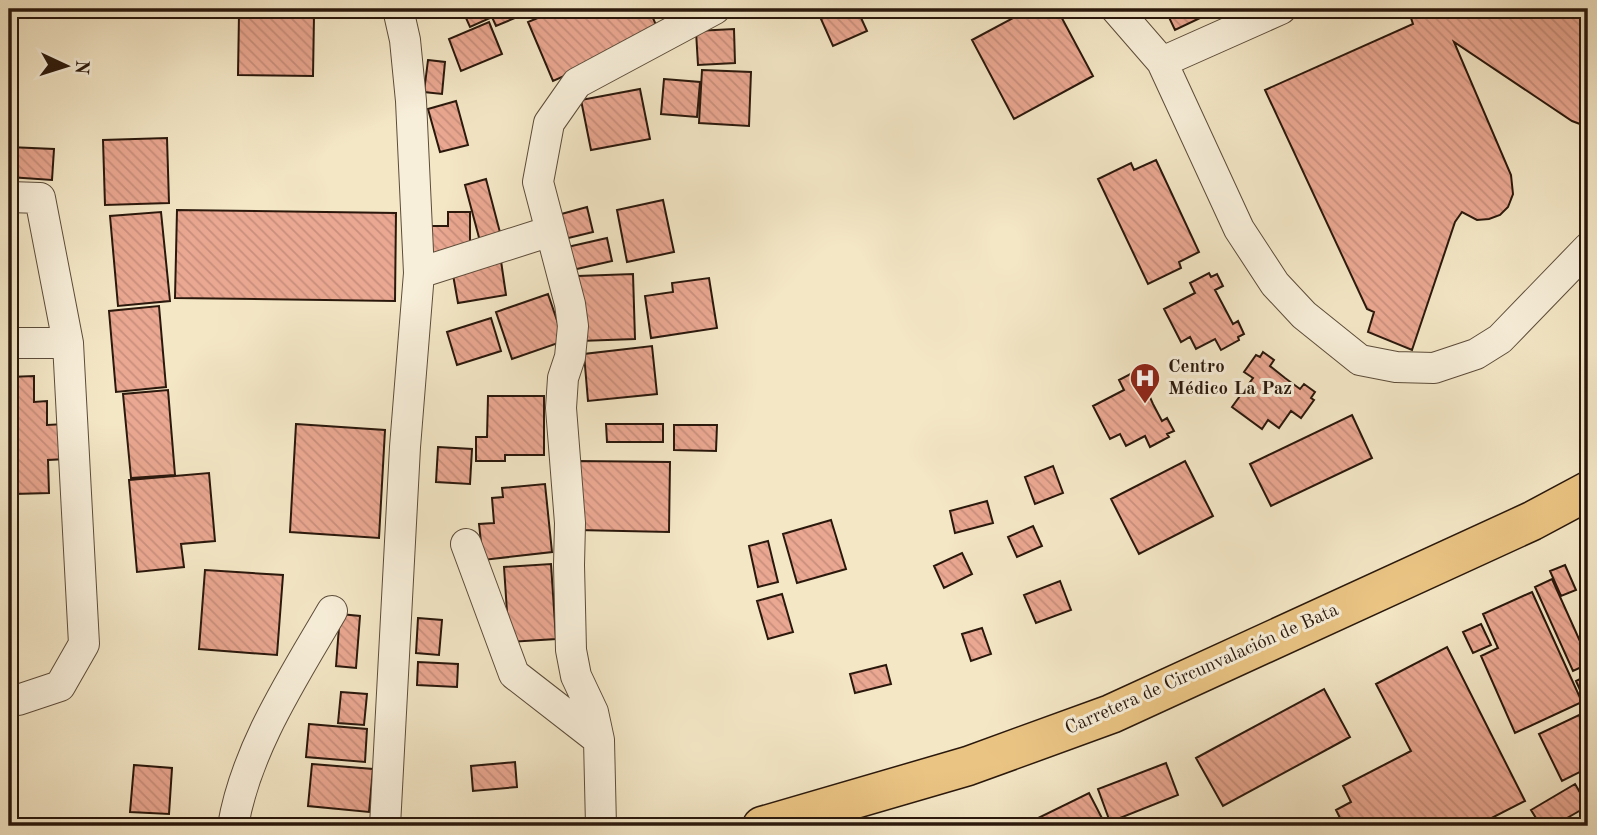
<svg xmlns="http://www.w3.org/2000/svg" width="1597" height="835" font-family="'Old Standard TT',serif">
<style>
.building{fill:url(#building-back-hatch);stroke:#2a180c;stroke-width:2}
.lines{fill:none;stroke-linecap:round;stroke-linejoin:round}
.minor-casing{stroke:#5c4c3a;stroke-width:32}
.major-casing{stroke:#2a180c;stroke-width:41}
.minor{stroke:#f8efda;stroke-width:30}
.major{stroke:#eac483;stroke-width:38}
.labels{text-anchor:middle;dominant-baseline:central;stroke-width:6;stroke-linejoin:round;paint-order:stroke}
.poi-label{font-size:19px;font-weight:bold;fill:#2a180c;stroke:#f8efda;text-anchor:start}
.street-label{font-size:19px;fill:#2a180c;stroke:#f8efda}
</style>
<defs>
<pattern id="building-back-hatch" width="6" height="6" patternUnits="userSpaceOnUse" patternTransform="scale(1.75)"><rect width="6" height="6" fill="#eaa791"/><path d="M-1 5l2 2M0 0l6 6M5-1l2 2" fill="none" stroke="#c98f7c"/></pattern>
</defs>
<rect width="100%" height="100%" fill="#f4e7c6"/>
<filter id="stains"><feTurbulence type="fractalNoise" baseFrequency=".00286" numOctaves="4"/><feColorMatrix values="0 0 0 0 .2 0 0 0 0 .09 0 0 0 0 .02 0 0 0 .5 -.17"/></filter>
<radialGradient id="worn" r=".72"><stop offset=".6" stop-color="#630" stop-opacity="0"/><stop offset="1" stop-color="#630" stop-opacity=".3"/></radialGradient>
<path class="building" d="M462,9H520L522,15L496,26L492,17L470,27Z
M559,9H649L660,34L553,81L528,22Z
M844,9H857L867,31L833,46L821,19Z
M1030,9H1057L1093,76L1014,119L972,40Z
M1165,9H1219L1175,30Z
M1408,9H1588V127L1572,121L1454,42L1511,175L1513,194L1508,207L1500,215L1489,219L1477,220L1462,212L1455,222L1412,350L1368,332L1374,312L1367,309L1265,90L1413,24Z
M239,14L314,16L313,76L238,75Z
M489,22L502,54L461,71L449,39Z
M734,29L735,63L698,65L696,31Z
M428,60L445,62L442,94L424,92Z
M702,70L751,72L749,126L699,123Z
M664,79L700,82L697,117L661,114Z
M640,89L650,139L591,150L581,100Z
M456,101L468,145L440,152L428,109Z
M167,138L169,203L105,205L103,140Z
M9,147L54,149L52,180L9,177Z
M1156,160L1199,252L1179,262L1181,268L1148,284L1098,179L1131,163L1134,170Z
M486,179L502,240L481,245L465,185Z
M663,200L674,252L627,262L617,210Z
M587,207L593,232L560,240L554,216Z
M177,210L396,213L395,301L175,298Z
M161,212L170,301L118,306L110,216Z
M448,212H470V254L423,253L424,226H448Z
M607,238L612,261L568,271L563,248Z
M501,261L506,295L458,303L452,269Z
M1209,273L1211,277L1217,274L1223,286L1215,290L1233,324L1238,321L1244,334L1238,337L1239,340L1221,350L1215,339L1196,349L1190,337L1181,342L1164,309L1195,293L1190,283Z
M633,274L635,339L580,341L578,276Z
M709,278L717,328L651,338L645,296L673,292L672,283Z
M548,294L564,341L512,359L496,312Z
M159,306L166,387L116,392L109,311Z
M491,318L501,351L457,365L447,332Z
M652,346L657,394L588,401L584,354Z
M1263,352L1274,360L1270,366L1285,378L1300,389L1304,384L1315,392L1311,398L1314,400L1301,418L1291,411L1279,428L1268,420L1262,429L1232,407L1253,378L1244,372L1256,355L1260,357Z
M1138,370L1140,374L1146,370L1152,383L1145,386L1153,404L1162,421L1167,418L1174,431L1167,434L1169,437L1150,447L1145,436L1126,446L1120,434L1110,439L1093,406L1124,390L1119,380Z
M34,376V402L47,401V425L65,424L66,459L48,460L49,493L14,494L15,521H9V377Z
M168,390L175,475L131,478L123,394Z
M488,396H544V455H505V461H476V437H487Z
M1352,415L1372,458L1271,506L1250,464Z
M296,424L385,430L379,538L290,532Z
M606,424H663V442H607Z
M674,425H717L716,451L674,450Z
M438,447L472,449L470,484L436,482Z
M578,461L670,462L669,532L577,530Z
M1185,461L1213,516L1139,554L1111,499Z
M1053,466L1063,493L1035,504L1025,477Z
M209,473L215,541L181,544L184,567L137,572L129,480Z
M545,484L552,552L483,560L479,524L494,523L492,498L503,497L502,488Z
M987,501L993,523L955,533L950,511Z
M831,520L846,569L797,583L783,534Z
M1033,526L1042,546L1017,557L1008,537Z
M768,541L778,582L758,587L749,546Z
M962,553L972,574L944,588L934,566Z
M551,564L556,639L509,642L504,567Z
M1565,565L1576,590L1561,596L1550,571Z
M205,570L283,575L277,655L199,649Z
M1552,579L1588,659V664L1573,671L1535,587Z
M1060,581L1071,610L1036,623L1024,595Z
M1532,592L1582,702L1515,733L1481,656L1498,648L1483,614Z
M782,594L793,632L768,639L757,601Z
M340,614L360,616L356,668L336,666Z
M418,618L442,620L439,655L416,653Z
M1481,624L1491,645L1473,653L1463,632Z
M982,628L991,654L971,661L962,634Z
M1447,647L1525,801L1476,826H1344L1336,810L1351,802L1343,786L1411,751L1376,684Z
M418,662L458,664L457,687L417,685Z
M886,665L891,684L855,693L850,674Z
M1588,675V708L1576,681Z
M1324,689L1350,737L1223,806L1196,758Z
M341,692L367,694L364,725L338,723Z
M1579,715L1588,735V768L1562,781L1539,734Z
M309,724L367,729L365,762L306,757Z
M515,762L517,787L473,791L471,766Z
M1166,763L1178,795L1110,822L1098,789Z
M312,764L373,769L369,812L308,806Z
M134,765L172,768L169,814L130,812Z
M1575,784L1588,806L1553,826H1541L1531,810Z
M1089,793L1106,826H1034L1032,821Z"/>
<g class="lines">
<g class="minor-casing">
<path id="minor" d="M1116,9L1162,62L1239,229L1275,284L1304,315L1360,360L1396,367L1434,368L1476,354L1500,339L1588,248
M1162,62L1281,9
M9,197L40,198L68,343L84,644L60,686L18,700L9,698
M419,273L551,231
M9,343H68
M466,544L514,674L599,740
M233,826C246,749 293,678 332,611
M385,826L405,447L419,273L411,101L405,40L398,9
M601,826L599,740L593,712L576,676L571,650L569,565L570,523L561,408L563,378L570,357L573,326L570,304L538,182L549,123L577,83L715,9"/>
</g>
<g class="major-casing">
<path id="major" d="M762,826L968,766L1111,714L1532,521L1588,491"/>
</g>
<use href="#minor" class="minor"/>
<use href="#major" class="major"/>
</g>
<defs>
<g id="hospital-pin" transform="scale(1.575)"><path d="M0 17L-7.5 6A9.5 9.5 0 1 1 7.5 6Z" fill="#8f2418" stroke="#f8efda"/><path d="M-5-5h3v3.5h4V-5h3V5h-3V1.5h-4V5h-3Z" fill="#fff"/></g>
</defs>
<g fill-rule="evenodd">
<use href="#hospital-pin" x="1145" y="378"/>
</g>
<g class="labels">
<g class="poi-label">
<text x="1168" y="367">Centro<tspan x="1168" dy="22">Médico La Paz</tspan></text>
</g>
<g class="street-label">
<text transform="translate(1202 670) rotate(-24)">Carretera de Circunvalación de Bata</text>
</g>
</g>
<rect width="1597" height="835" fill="none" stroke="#f4e7c6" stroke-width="35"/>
<rect x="10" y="10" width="1576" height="814" fill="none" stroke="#2a180c" stroke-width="3.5"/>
<rect x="18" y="18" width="1562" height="800" fill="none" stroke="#2a180c" stroke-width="2"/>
<g transform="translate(66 66) rotate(94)" stroke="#f8efda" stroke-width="5" paint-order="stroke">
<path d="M0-5L12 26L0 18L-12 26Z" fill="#2a180c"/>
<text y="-10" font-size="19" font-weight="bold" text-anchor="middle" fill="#2a180c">N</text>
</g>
<rect width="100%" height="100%" filter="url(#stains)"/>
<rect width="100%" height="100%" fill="url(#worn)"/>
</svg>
